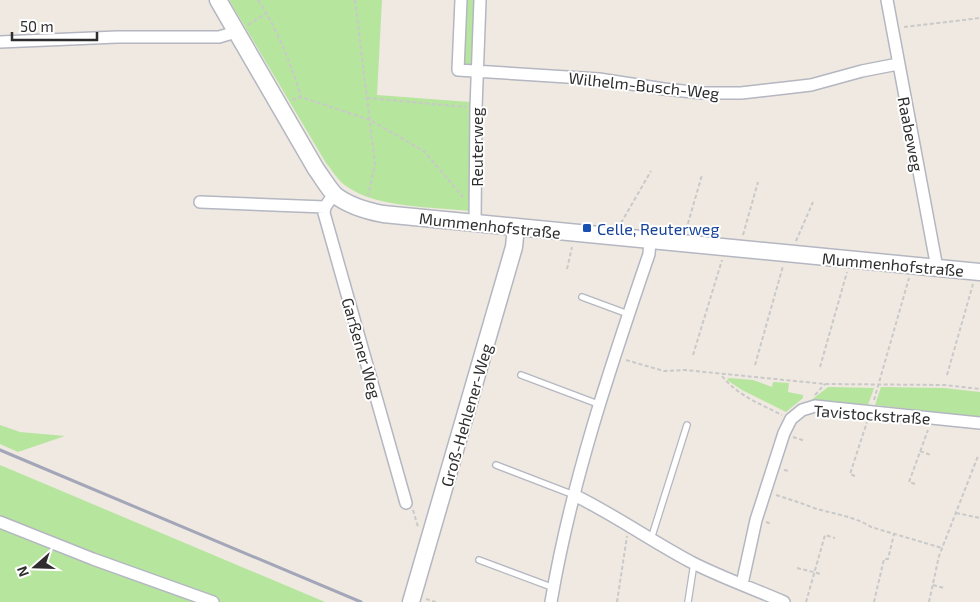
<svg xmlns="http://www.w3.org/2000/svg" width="980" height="602" font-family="'Exo 2',sans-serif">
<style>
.green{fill:#b6e59e}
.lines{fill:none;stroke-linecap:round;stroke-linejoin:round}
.lane-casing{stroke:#b4b7c1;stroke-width:8}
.street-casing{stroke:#b4b7c1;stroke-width:14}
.secondary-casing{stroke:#b4b7c1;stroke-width:19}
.path{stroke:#c9c9c9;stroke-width:2;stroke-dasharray:4 2.5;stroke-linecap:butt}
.lane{stroke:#fff;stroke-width:5.5}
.street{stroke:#fff;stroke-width:11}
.secondary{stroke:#fff;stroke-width:16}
.rail{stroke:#a3a6b8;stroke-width:3}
.transit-dot{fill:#1a4fb4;stroke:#fff;stroke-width:2}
.labels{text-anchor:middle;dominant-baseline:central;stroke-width:4;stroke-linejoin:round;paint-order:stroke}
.street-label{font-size:16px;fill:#2e2e2e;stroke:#fff}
.transit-label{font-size:16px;fill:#164399;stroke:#fff;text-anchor:start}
</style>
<rect width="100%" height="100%" fill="#efe9e1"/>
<path class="green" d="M229,0H382L377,95L470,102V211C433,207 376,208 346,186C338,181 332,170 326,163Z
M465,0H475L472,65L463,64Z
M729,378L753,380L772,387L773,382L789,383L788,392L803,395V398L786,412L742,390L727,380Z
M828,387L874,388L868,405L810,401Z
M881,387L944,388L980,392V417L875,405Z
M0,425L20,432L65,436L18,452L0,444Z
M0,465L325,602H0Z"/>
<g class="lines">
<g class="lane-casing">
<path id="lane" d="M582,297L628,314
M521,375L598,404
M496,465L574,495
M651,539L687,425
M479,560L554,588
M688,602L694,563"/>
</g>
<g class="street-casing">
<path id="street" d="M461,0L458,70L599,79L664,89L702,93H741L811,85L862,71L898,64
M887,0L937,268
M0,42L117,37H219L236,32
M334,194L325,207L324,213L406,503
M200,202L325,207
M475,223L476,108L480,0
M574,495C615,515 653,542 693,563C723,578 754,589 784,602
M0,522L93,559L213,602
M742,584L756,520L784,433L791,419L802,410L815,406L980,423
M551,602C571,483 610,368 649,254L650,241"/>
</g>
<g class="secondary-casing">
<path id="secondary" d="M218,0L316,169C322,177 328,188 335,195C348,205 367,211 383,214L980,272
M411,602L514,247L516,227"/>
</g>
<path class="path" d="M258,0C278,30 290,62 301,96
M355,0L375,164L368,196
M248,25L267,13
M904,27L980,18
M367,98L466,107
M292,100L301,97L370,120L424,151L463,197
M621,223L651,171
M686,230L702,175
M743,235L758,182
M796,241L813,202
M567,269L572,247
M693,355L722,260
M626,360L664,371L685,370L825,384L945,385L980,389
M755,365L783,266
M820,367L847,272
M947,375L973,284
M722,376C737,395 760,404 782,415
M815,395L825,384
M874,400L909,278
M793,437L805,441
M920,451L931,455
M784,470L789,471
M855,476L850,474L867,422
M915,484L909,482L928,430
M776,495C789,499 801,503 814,508C833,514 854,516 871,527L942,548
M413,510L418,527
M956,513L980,518
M766,522L772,524
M797,568L821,574
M933,585L944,588
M426,599L436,602
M617,602L627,536
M806,602L825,535L835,538
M874,602L884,559H888L894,534
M929,602L939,556L978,456"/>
<use href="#lane" class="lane"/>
<use href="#street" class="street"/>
<use href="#secondary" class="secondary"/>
<path class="rail" d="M0,450L361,602"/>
</g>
<rect class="transit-dot" x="582" y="223" width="10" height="10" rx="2.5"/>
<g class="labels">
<g class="street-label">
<text transform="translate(644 85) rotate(6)">Wilhelm-Busch-Weg</text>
<text transform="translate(911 134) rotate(79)">Raabeweg</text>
<text transform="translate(476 147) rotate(-90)">Reuterweg</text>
<text transform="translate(490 225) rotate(6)">Mummenhofstraße</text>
<text transform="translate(893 264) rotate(5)">Mummenhofstraße</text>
<text transform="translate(362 348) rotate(74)">Garßener Weg</text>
<text transform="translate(872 414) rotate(4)">Tavistockstraße</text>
<text transform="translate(466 415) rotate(-74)">Groß-Hehlener-Weg</text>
</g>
<g class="transit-label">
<text x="597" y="228">Celle, Reuterweg</text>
</g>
</g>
<g transform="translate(35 567) rotate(250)" stroke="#ffffff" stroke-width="4" paint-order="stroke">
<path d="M0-4L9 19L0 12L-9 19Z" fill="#2e2e2e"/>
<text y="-8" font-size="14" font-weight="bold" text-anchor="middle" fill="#2e2e2e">N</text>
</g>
<path d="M12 32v8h85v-8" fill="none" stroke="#2e2e2e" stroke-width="2.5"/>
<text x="20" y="32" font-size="15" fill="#2e2e2e" stroke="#ffffff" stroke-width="4" paint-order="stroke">50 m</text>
</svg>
